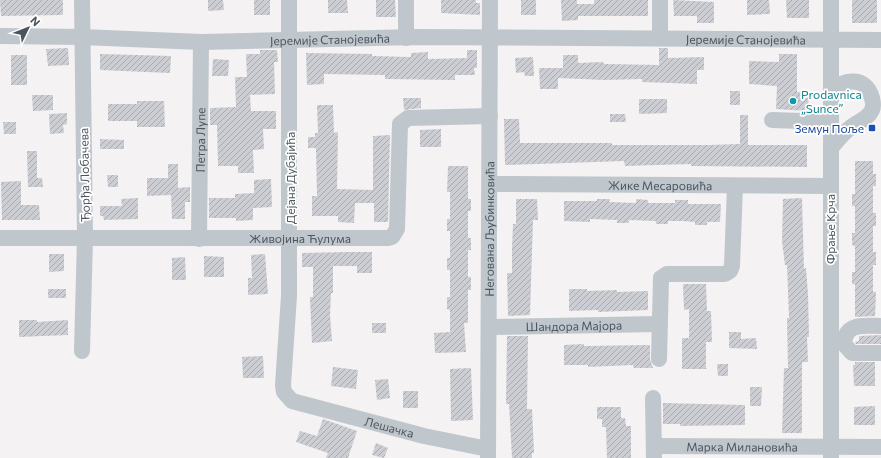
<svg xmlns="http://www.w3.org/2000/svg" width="881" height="458" font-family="Commissioner,sans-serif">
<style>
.building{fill:url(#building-hatch)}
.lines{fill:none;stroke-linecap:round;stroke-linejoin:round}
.minor{stroke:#bfc6cc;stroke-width:16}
.culture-dot{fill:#0f9aa8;stroke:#fff;stroke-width:1.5}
.transit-dot{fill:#1a4fb4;stroke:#fff;stroke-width:1.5}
.labels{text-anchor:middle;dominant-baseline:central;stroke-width:3.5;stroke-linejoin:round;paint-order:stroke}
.street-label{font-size:12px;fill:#4c555d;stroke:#fff}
.culture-label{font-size:12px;fill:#0d838f;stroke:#fff;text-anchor:start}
.transit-label{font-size:12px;fill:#164399;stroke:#fff;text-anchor:end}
</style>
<defs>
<pattern id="building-hatch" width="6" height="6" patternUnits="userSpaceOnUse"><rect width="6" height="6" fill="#cdced3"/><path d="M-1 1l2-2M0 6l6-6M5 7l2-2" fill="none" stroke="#a9aaae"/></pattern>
</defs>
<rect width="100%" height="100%" fill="#f4f2f2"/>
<path class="building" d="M0,0H63V15L1,16Z
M208,0H223L224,10L208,11Z
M254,0H270V15H254Z
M328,0H347L348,13H328Z
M376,0H395L396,17H376Z
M441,0H476V3H480V15L441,13Z
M521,0H536V15H521Z
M561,0H577V4H594V0H648V16H578V20L562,21Z
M673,0L714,2V23H697V16H674Z
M747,0H769L770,14L747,15Z
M786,0H809V18H787Z
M852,0H877V23H852Z
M68,48L69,65L48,66L46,49Z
M659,48H668V58L704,57V70H697V84L642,82V79L605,80L558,78V89H540L539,68H563V55H578V63L603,62L604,64L659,65Z
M260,50H277L278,62H274L275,94L250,95L251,111H276V129H263L264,149L253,150L254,173H238V166H218L217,125H210V108L236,107L235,77H247L246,54H260Z
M467,50H477V68H474L475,75H455V80L385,79V75L324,74V84L307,85L306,53L372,54V56L411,57V53L428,52V59L467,58Z
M100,54L171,56L170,73L100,70Z
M779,54H797V92H809L808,111L776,109L777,86L749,84V61L779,62Z
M11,55H27V85H11Z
M533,57L534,76H525L524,72L516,73L515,58Z
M213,59L229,60L228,76H212Z
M730,91H740V105H730Z
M32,95H53V110L33,111Z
M403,98H421V108L404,110Z
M639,99H667V113L639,114Z
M137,101H164L165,127H137V121H108V104H137Z
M317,105H333L334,133L338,132L337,189L373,190V136L390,135L388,222H374V203H355L354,223L338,222V216H312V196H317L316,148H308V137H315V133H318Z
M67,113V124L63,125L64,133L50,134L49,114Z
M610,114H625L626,122H610Z
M740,115H748V145H807V167L691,166V164L625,166L624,161L505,165L504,119H519L520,143H612V145H709L740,144Z
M3,122H16V134H4Z
M441,129V147H420V130Z
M100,139L124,140V149H100Z
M27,151H37V178H42L43,187H28Z
M855,161H873V174H876V186H873V213H876V226H873V252H876V265H873V292H876L875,316L855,317V284H852V272H855V246L852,245V233H855V206H852V194H855Z
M168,164H178V188L190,187V202H185V219H172L171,195L147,196V178H168Z
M448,166H468V199H471V211H468V238H471V250H468V277H471V290H468V323H464L466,352L435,353L434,333L450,332V310L447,309V297H450V270H447V258H450V231H447V219H450V192H447Z
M107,175H118V187H108Z
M271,179L272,207L253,208V220L236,221V218H209V198H235V194L254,193V180Z
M21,181V205H39L40,220H2L1,182Z
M138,198V219L104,220L103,216H100V206H122L121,199Z
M802,198L804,269L806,268L808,294L809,337H807L808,362H802V433H782L784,368H788L787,318H789L787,265H785L782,241L783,199Z
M516,199H537L538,220H533L530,315L508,316L507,273H512V248L513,224H516Z
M597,199H610L609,202L636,203V199L648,200V203H675V200H688V204H721L720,222H707V225H695V222L682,221H668V224H656V221L629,220V223H617V220L590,219V222L564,221V201H597Z
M349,252H372V273H357V266H333V293H331L330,315L332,341L312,343L310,297H313V267H302V253Z
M49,254H64V271L49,272Z
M265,254L268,294L248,295V278H252L251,255Z
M204,256L224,257V277H204Z
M185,257L186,280H172V258Z
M683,284H706L707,311H711L712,342H706V369H682V338H689V309L684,310Z
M48,289H66V298H48Z
M569,289H587V291L617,290V292L648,291V310L598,312V310L569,311Z
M19,320H37V322L68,320V335L19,337Z
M372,323H386V333H372Z
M729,332H741V339L756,338L757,349L729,348Z
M881,335V344H856L855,342L859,341V336Z
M507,336H528L527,409H532L534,453H532V458H512L509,404H506Z
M584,344V346L650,345V359L653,368H634L633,365L588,367V365H564V345Z
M263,356L264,378H243L242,357Z
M855,362H875V386H854L853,365H855Z
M717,364H728V376H718Z
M333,367L358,370L356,389L331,386Z
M471,368L473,420L451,421L450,369Z
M388,379L390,398L377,400L375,380Z
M750,387H762L761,406H750Z
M403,391H418V408H403Z
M663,403L745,405V425L680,426V424H663Z
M875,406V425H854V407Z
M597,407H621V418H625L626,426H631V458H607L606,427H602V419H597Z
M323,419L357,431L348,458H326L328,453L296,442L300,431L317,436Z
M376,443L388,448L384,458L372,455Z"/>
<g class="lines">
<g class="minor">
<path id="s1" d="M289,0V296L283,385L284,392L292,401L424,436L488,449"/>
<path id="s2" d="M0,36L82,37L201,42L417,37L881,40"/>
<path d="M406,38V0"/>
<path d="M660,38V0"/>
<path d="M772,120L831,122"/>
<path d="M831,148C837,141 843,133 850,128C857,122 868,119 872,110C874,106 873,102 872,98C866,76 844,78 831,92"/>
<path id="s3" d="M490,184L831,186"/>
<path id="s4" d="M0,238H388L392,237L397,229L400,124L408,118L490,116"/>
<path id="s5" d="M199,239L201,42"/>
<path d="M881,326C865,326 845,322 844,344L852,353H881"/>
<path id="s6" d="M489,327L659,324"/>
<path d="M82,351L85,238L82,0"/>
<path d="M659,359L661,278L667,274H725L730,271L732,266L735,186"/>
<path d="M653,398L654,458"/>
<path id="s7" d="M654,446L881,447"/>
<path id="s8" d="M488,458L490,0"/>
<path d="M831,458V0"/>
</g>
</g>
<circle class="culture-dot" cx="793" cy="101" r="4"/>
<rect class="transit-dot" x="868" y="124" width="8" height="8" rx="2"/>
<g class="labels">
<g class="street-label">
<text stroke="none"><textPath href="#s2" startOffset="330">Јеремије Станојевића</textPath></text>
<text stroke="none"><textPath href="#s2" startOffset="746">Јеремије Станојевића</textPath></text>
<text stroke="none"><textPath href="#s5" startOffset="99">Петра Лупе</textPath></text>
<text transform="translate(84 175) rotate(-91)">Ђорђа Лобачева</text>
<text transform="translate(290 178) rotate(-90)">Дејана Дубајића</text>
<text stroke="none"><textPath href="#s3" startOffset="170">Жике Месаровића</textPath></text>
<text stroke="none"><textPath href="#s8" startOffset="229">Негована Љубинковића</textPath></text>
<text transform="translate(830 229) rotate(-90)">Фрање Крча</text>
<text stroke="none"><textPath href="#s4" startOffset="300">Живојина Ћулума</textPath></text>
<text stroke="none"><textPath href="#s6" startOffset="85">Шандора Мајора</textPath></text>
<text stroke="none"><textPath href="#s1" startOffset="505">Лешачка</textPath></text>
<text stroke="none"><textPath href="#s7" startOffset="88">Марка Милановића</textPath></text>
</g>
<g class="culture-label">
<text x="801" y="94">Prodavnica<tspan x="801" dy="14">„Sunce”</tspan></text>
</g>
<g class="transit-label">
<text x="864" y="128">Земун Поље</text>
</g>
</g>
<g transform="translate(28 28) rotate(47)" stroke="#ffffff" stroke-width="3" paint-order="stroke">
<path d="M0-3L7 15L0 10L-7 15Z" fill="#4c555d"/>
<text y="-6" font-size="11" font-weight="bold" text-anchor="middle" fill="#4c555d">N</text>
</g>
</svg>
